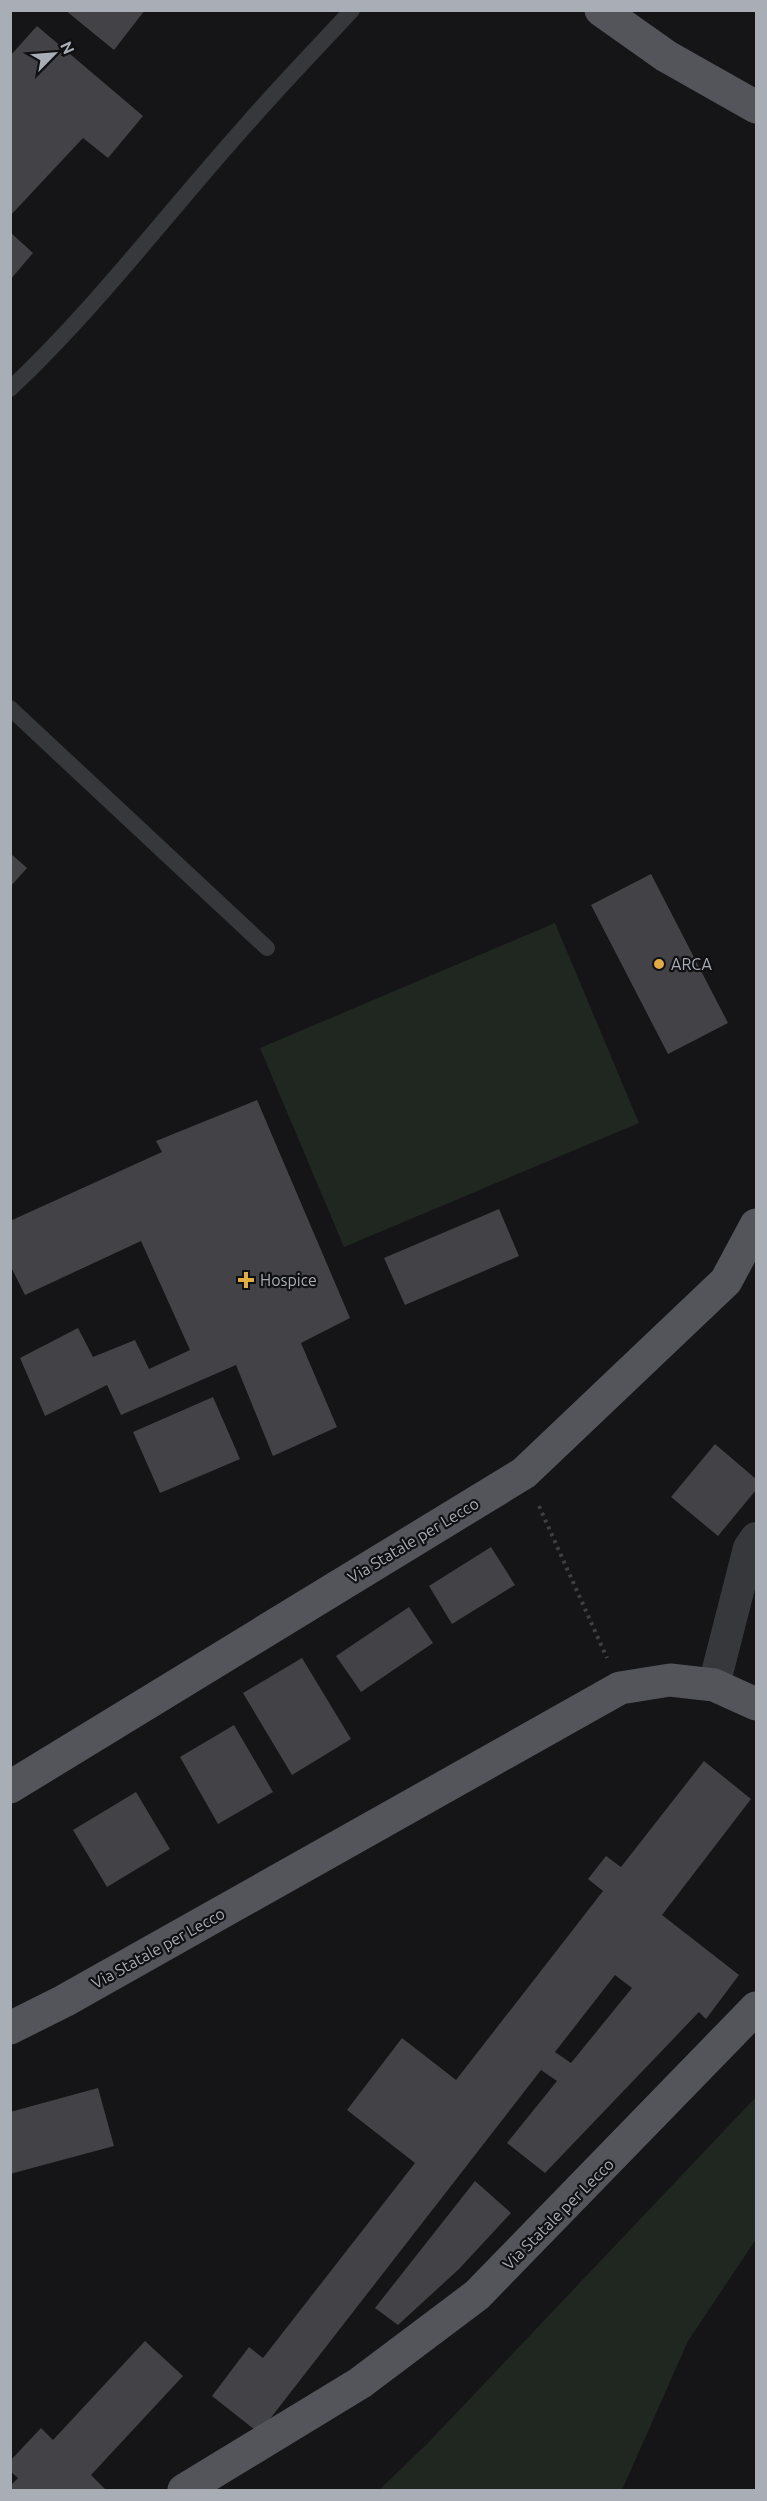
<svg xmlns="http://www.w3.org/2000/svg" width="767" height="2501" font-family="Ubuntu,sans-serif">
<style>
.green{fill:#202721}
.building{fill:#434347;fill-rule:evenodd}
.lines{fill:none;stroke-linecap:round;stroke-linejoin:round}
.path{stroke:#3d3f43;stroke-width:4;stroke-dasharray:3 4.5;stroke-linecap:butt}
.service{stroke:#37383c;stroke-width:16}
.minor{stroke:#37383c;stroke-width:32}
.primary{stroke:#53555a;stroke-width:33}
.poi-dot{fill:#e0ab44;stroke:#101012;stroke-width:2}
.labels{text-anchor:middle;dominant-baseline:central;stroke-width:4.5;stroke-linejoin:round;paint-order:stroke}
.poi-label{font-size:16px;fill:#a9adb6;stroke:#101012;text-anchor:start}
.street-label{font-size:16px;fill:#a9adb6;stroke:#101012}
</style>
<rect width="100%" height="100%" fill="#151517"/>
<path class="green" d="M555,923L639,1123L344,1247L260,1048Z
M756,2097V2239L688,2341L622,2490H379L427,2444Z"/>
<path class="building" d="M65,10H145L114,50Z
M37,26L143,116L108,158L83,138L10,216V87L12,85L10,56Z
M10,232L33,253L10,280Z
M10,853L27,868L10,887Z
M651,874L728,1023L668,1054L591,905Z
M257,1100L350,1318L301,1343L337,1427L273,1456L236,1365L121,1415L107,1385L45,1416L20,1358L78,1328L93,1357L135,1340L149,1369L190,1350L141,1241L25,1295L10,1265V1221L162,1152L156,1141Z
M499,1209L519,1256L405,1305L384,1258Z
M213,1397L240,1459L160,1493L133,1432Z
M715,1444L756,1479V1490L718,1536L671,1497Z
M491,1547L515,1585L452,1624L429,1586Z
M409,1607L433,1643L361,1692L336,1656Z
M302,1658L351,1739L292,1775L243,1693Z
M234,1725L273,1792L218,1824L180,1757Z
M704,1761L751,1799L662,1915L739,1975L706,2019L699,2012L545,2173L507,2143L557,2081L541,2070L259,2433L212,2396L249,2347L263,2358L415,2163L347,2110L402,2038L456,2080L603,1891L588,1879L606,1856L621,1867ZM615,1975L632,1988L571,2063L555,2052Z
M136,1792L170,1849L107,1887L73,1830Z
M98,2088L114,2146L10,2174V2112Z
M475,2181L511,2213L459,2269L398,2325L375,2308Z
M145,2341L183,2376L91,2475L105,2489L10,2490V2486L18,2478L10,2471V2461L41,2428L53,2440Z"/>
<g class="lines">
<path class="path" d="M539,1506L607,1658"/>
<path class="service" d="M10,389C97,307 168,212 247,124C281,85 317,48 352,10
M10,708L267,948"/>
<path class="minor" d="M714,1685L749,1548L756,1538"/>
<path class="primary" d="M601,10L666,56L756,107
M10,1787L524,1473L726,1281L756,1225
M10,2028L64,2001L620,1688L670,1680L714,1685L756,1704
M184,2490L360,2383L477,2295L756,2008"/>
</g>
<g class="poi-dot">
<circle cx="659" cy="964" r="6"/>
<path d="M243 1271h6v6h6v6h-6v6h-6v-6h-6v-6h6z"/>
</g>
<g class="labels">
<g class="poi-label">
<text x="671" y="964">ARCA</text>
<text x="260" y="1280">Hospice</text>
</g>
<g class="street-label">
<text transform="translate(413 1540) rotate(-31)">Via Statale per Lecco</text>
<text transform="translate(158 1948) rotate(-29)">Via Statale per Lecco</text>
<text transform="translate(558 2214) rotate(-45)">Via Statale per Lecco</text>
</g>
</g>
<rect width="767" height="2501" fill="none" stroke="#a9adb6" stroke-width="24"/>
<g transform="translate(54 54) rotate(65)" stroke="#101012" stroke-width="4.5" paint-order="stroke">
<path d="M0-4.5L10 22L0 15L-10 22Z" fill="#a9adb6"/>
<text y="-9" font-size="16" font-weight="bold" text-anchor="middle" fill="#a9adb6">N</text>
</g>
</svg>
